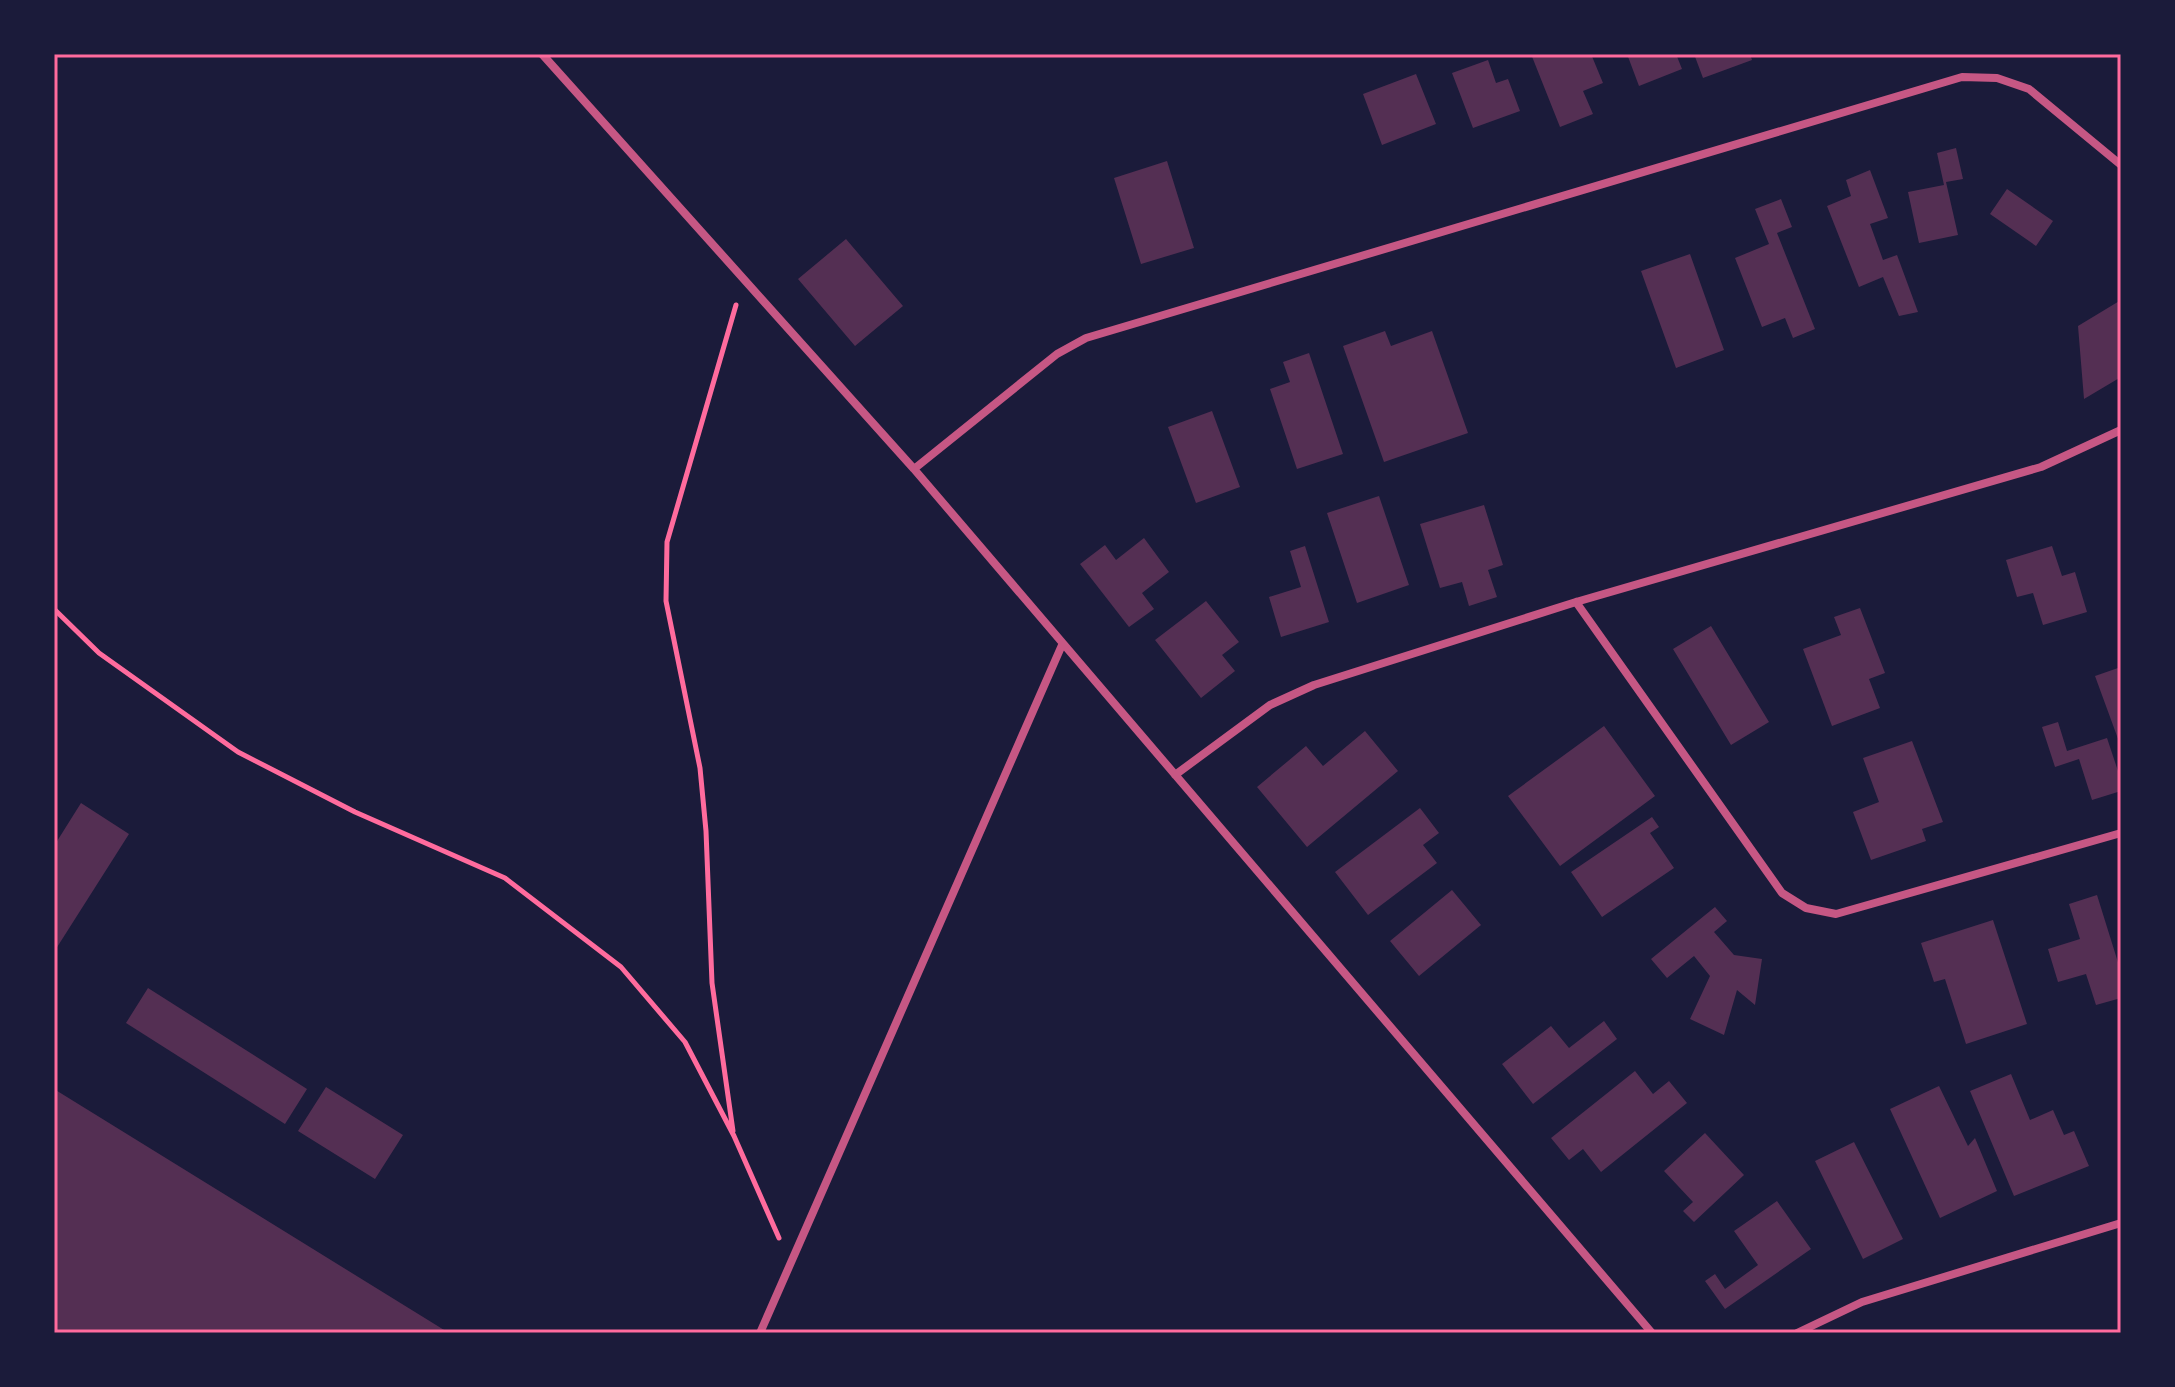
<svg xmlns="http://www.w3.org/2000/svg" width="2175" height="1387" font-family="Signika,sans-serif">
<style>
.building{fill:#542f53}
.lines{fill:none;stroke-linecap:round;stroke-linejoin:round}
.path{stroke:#ff6b9d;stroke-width:5}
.minor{stroke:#c65784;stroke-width:8}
.neatline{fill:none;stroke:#ff6b9d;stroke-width:3}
</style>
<rect width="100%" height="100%" fill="#1b1b3a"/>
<path class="building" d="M1531,54H1591L1603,83L1583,91L1593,114L1560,127Z
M1627,54H1676L1682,69L1639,86Z
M1694,54H1750L1752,60L1703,78Z
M1488,60L1496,83L1508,79L1520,111L1473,128L1452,73Z
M1416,74L1436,124L1382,145L1363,94Z
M1956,148L1963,179L1946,182L1958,235L1919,243L1908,192L1944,185L1937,153Z
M1167,161L1194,248L1141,264L1114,178Z
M1870,170L1888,218L1870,224L1883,260L1897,255L1918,312L1899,316L1883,277L1859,287L1827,206L1851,196L1846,180Z
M2007,189L2053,221L2036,246L1990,214Z
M1781,199L1792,227L1777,233L1815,329L1793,338L1785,318L1762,327L1735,258L1769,244L1755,209Z
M846,239L903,306L855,346L798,279Z
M1690,254L1724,350L1676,368L1641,271Z
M2121,300V377L2084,399L2078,326Z
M1385,331L1391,346L1432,331L1468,433L1384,462L1343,346Z
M1309,353L1343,454L1297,469L1270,389L1290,382L1283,362Z
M1212,411L1240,487L1196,503L1168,427Z
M1379,496L1409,585L1357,603L1327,513Z
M1484,505L1503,565L1488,570L1497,597L1469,606L1462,582L1440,588L1420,524Z
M1144,538L1169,572L1142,593L1154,609L1129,627L1080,564L1105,545L1116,560Z
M1305,546L1329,622L1281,637L1269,597L1301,587L1290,551Z
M2052,546L2062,576L2075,572L2087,612L2043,625L2033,593L2017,597L2006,560Z
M1206,601L1239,642L1222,655L1235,671L1201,698L1155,640Z
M1860,608L1885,673L1869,679L1880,708L1832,726L1803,649L1841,635L1834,617Z
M1711,626L1769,722L1731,745L1673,649Z
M2118,668L2121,676V747L2095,676Z
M2058,722L2067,751L2107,738L2121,780V791L2092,800L2079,759L2055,767L2042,727Z
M1604,726L1655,796L1560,866L1508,796Z
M1365,731L1398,771L1307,847L1257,787L1306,746L1323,766Z
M1912,741L1943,822L1922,829L1926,841L1871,860L1853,812L1879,802L1863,758Z
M81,803L129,834L54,952V846Z
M1420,808L1439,833L1423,845L1437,863L1368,915L1335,872Z
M1652,817L1659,827L1650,833L1674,868L1602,917L1571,872Z
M1452,890L1481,925L1419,976L1390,941Z
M2097,895L2121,972V998L2096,1005L2086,974L2058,982L2048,949L2080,939L2069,904Z
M1715,907L1727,921L1714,932L1734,955L1762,959L1755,1005L1737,990L1724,1035L1690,1019L1710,976L1694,956L1667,978L1651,959Z
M1993,920L2027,1024L1966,1044L1945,979L1934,982L1921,943Z
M148,988L307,1089L285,1124L126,1023Z
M1604,1021L1617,1039L1533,1104L1502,1064L1551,1026L1569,1048Z
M1635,1071L1653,1094L1669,1081L1687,1103L1601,1172L1583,1149L1569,1160L1551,1138Z
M2011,1074L2030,1120L2053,1110L2064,1135L2074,1131L2089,1166L2014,1196L1970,1091Z
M1939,1086L1968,1146L1975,1138L1997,1191L1940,1218L1890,1109Z
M326,1087L403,1135L375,1179L298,1131Z
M54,1089L449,1333H54Z
M1705,1133L1744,1175L1694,1222L1683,1211L1693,1202L1664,1171Z
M1854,1142L1903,1239L1863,1259L1815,1161Z
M1777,1201L1811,1249L1725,1309L1705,1281L1715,1274L1725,1289L1758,1265L1734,1231Z"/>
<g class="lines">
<path class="path" d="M54,609L99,653L238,752L355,812L505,878L621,967L685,1042L734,1136L779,1238
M733,1131L712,983L706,831L700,768L666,601L667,542L736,305"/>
<path class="minor" d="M542,54L914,469L1652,1333
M914,469L1057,354L1086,338L1962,77L1997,78L2029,89L2121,165
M1576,602L1782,893L1806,908L1836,914L2121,833
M1175,775L1270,705L1314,685L1576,602L2041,467L2121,430
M760,1333L1062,645
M1797,1333L1862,1302L2121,1223"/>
</g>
<rect width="2175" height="1387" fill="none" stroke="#1b1b3a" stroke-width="112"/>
<rect x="56" y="56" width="2063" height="1275" class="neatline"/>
</svg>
